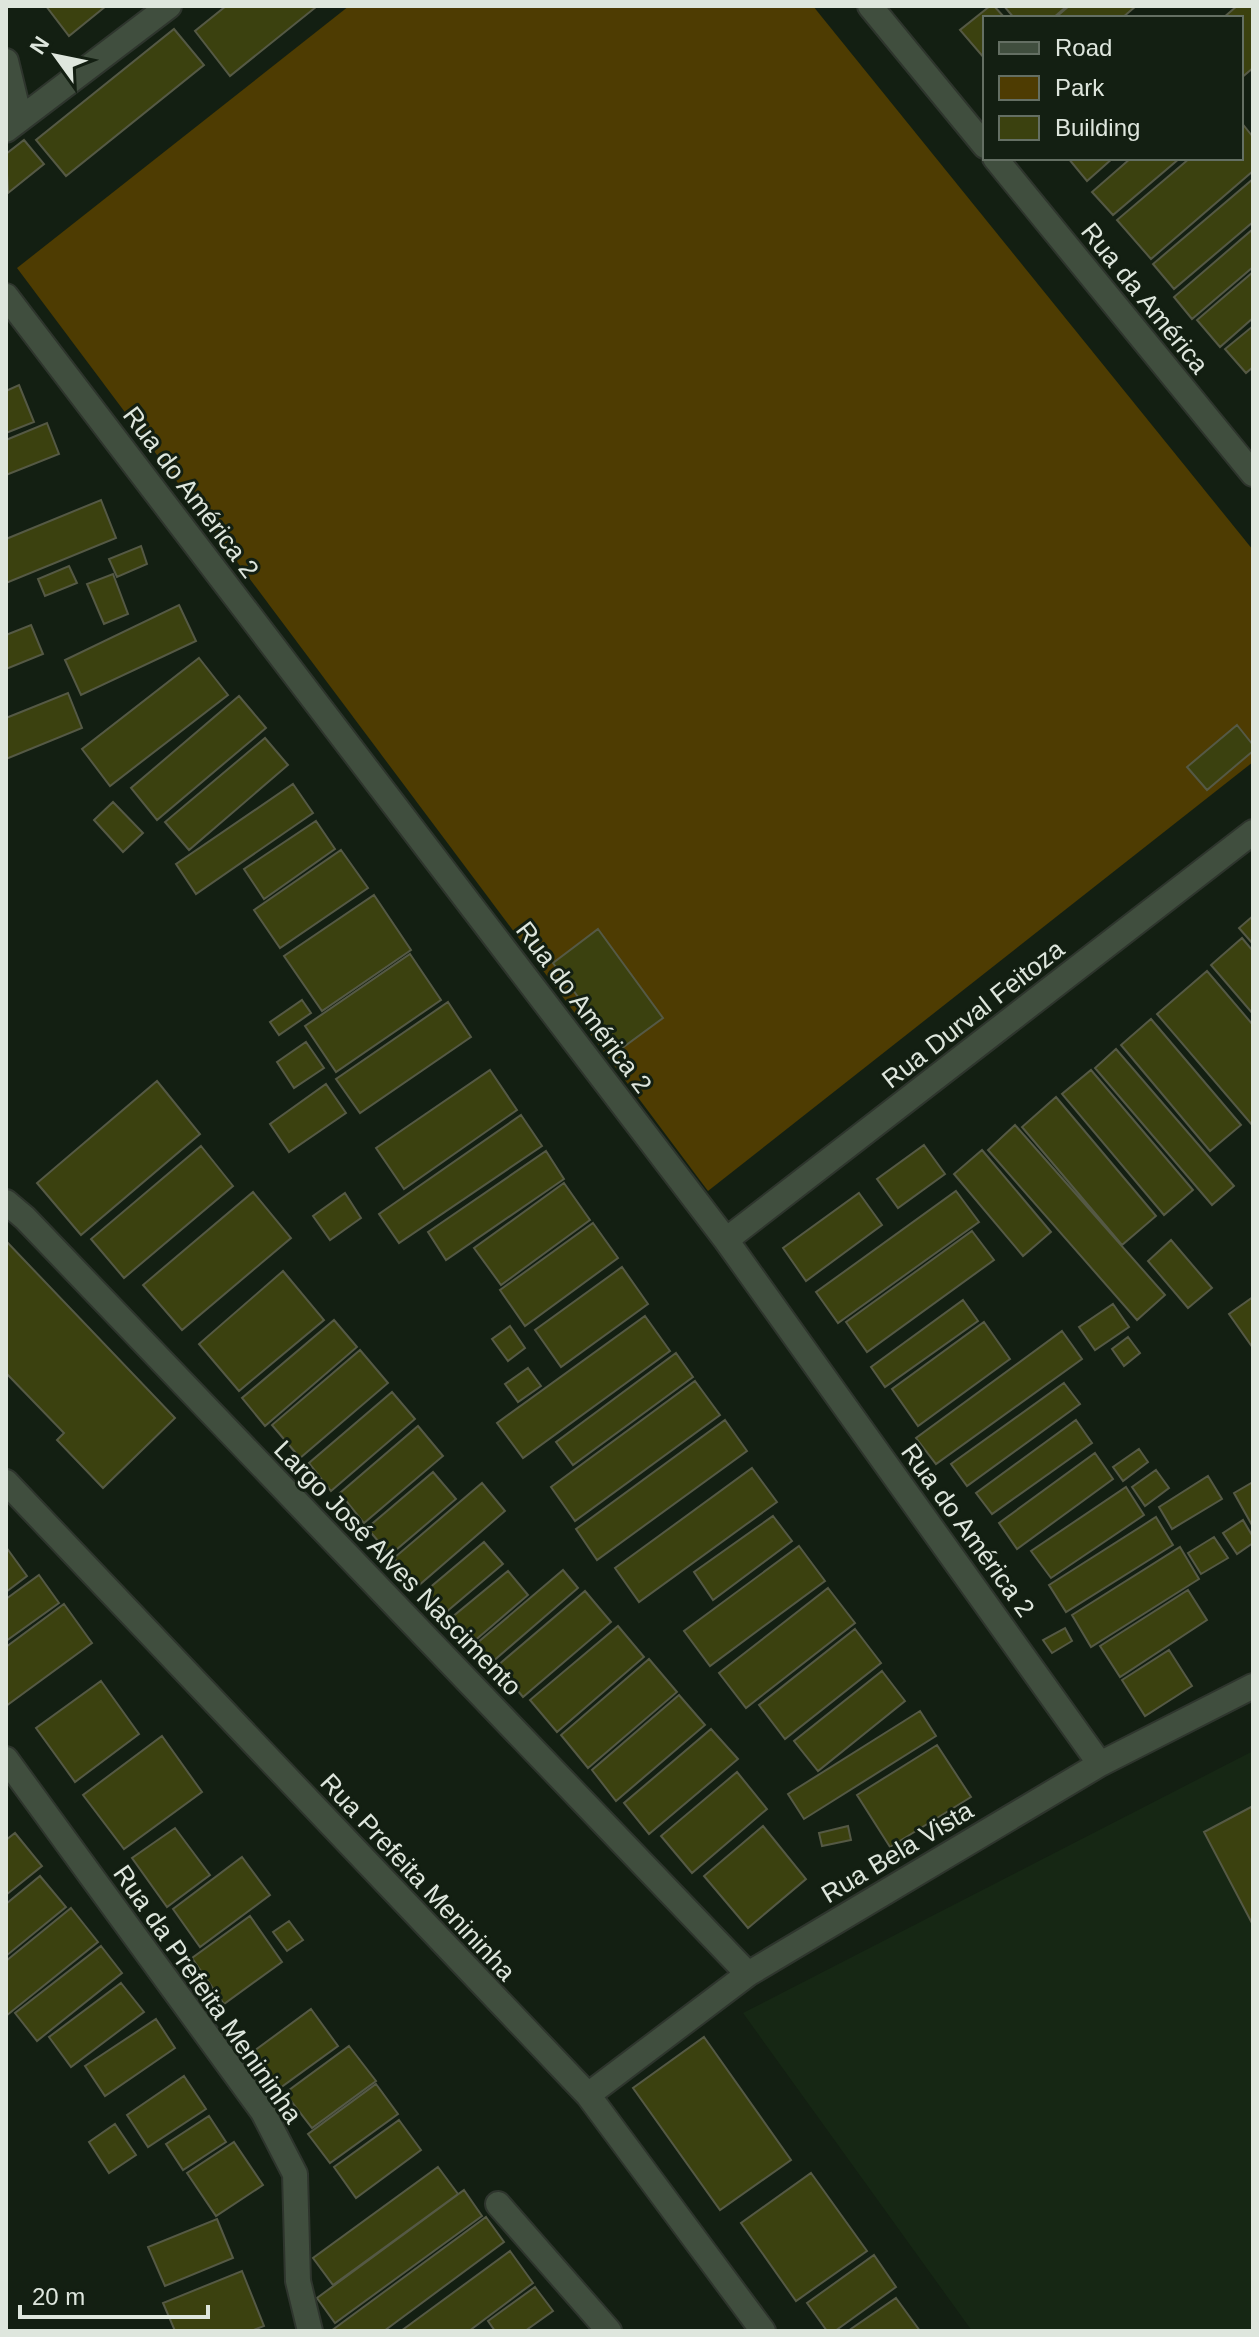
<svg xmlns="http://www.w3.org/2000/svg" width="1259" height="2337" font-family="Arial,sans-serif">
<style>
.built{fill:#162714}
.green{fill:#4e3c02}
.building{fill:#3b410f;stroke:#555945;stroke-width:2}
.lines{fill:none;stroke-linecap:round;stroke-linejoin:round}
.street-casing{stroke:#2e352d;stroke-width:28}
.street{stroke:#404e3e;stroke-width:24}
.labels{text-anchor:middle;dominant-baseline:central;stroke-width:6;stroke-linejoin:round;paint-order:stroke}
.street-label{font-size:26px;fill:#dee6dd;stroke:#131f12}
</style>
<rect width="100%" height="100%" fill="#131f12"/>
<path class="built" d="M1253,1751V2331H972L743,2013Z"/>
<path class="green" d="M349,6H813L1253,550V762L708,1191L17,268Z"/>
<path class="building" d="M46,6H106L69,36Z
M226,6H315L316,7L230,76L195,31Z
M990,6H994L1005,18H985V59L960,30Z
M1004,6H1067L1053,18H1014Z
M1069,6H1136L1122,18H1055Z
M1237,6H1253V68L1241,78V18H1223Z
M174,29L204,65L66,176L36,140Z
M1241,122L1253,137V171L1151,259L1117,220L1190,158H1241Z
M24,140L44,164L8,193L6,154Z
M1068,158H1113L1087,181Z
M1131,158H1180L1113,215L1092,192Z
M1253,179V222L1174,289L1153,264Z
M1253,229V267L1192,319L1174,297Z
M1253,272V318L1220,347L1197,320Z
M1253,326V367L1246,373L1225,349Z
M19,385L34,422L6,433V391Z
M47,423L59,454L6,475V440Z
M101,500L116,538L6,583V539Z
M141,546L147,564L117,577L109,559Z
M69,566L77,583L45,596L38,579Z
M113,574L128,614L104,624L87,584Z
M179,605L196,641L81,695L65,660Z
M31,625L43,654L6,669V635Z
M199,658L228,695L110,786L82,749Z
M68,693L82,728L6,759V718Z
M239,696L266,728L157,820L131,788Z
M1237,725L1253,745V751L1207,790L1187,767Z
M265,738L288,765L189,850L165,822Z
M293,784L313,813L196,894L176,864Z
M113,802L143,833L123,852L94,820Z
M316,821L335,849L264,899L244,869Z
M341,850L368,888L280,948L254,910Z
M374,895L411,950L322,1011L284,956Z
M1253,916V944L1239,928Z
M598,929L663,1018L618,1051L553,963Z
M1242,938L1253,951V1014L1211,965Z
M410,954L441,1000L336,1072L305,1026Z
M1207,971L1253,1025V1126L1157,1014Z
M302,1000L311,1013L279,1035L270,1022Z
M448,1002L471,1037L360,1113L336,1079Z
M1151,1019L1241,1125L1210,1151L1121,1045Z
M306,1042L324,1068L294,1088L277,1062Z
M1116,1049L1234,1186L1212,1205L1095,1068Z
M490,1070L517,1110L404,1189L376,1148Z
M1091,1070L1193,1190L1164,1215L1062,1094Z
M157,1081L200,1134L81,1235L37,1183Z
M326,1084L346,1113L289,1152L270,1124Z
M1056,1097L1156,1216L1122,1245L1022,1127Z
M521,1115L542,1146L399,1243L379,1214Z
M1015,1125L1165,1295L1137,1320L988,1150Z
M924,1145L945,1174L898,1208L877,1179Z
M201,1146L233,1186L124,1278L91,1239Z
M982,1150L1051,1232L1023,1256L954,1174Z
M546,1151L564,1179L446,1260L428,1232Z
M564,1183L590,1220L501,1285L474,1248Z
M956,1191L979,1222L838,1323L816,1292Z
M253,1192L291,1238L182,1330L143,1285Z
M345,1193L361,1218L330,1240L313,1216Z
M859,1193L882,1225L806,1281L783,1248Z
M593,1223L618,1258L525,1326L500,1290Z
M972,1231L994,1260L867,1352L846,1322Z
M1171,1240L1212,1288L1188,1308L1148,1261Z
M6,1241L175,1418L103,1488L57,1440L64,1433L6,1373Z
M622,1267L648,1304L561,1367L535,1330Z
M283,1271L324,1320L239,1391L199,1344Z
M1253,1297V1348L1229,1314Z
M963,1300L978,1321L885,1387L871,1367Z
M1113,1304L1129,1327L1095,1350L1079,1327Z
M645,1316L670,1351L523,1458L497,1423Z
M334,1320L357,1347L265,1426L242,1398Z
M984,1322L1010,1359L918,1426L892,1389Z
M510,1326L525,1348L508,1361L492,1339Z
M1062,1331L1082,1359L936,1464L916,1438Z
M1128,1337L1140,1353L1124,1366L1112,1349Z
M360,1350L388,1383L300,1458L272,1425Z
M676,1353L693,1377L573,1465L556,1442Z
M528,1368L541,1386L518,1402L505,1384Z
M695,1381L720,1415L575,1521L551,1487Z
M1064,1383L1080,1404L967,1486L951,1464Z
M392,1392L415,1419L331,1491L309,1463Z
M725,1420L747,1451L597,1560L576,1529Z
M1076,1420L1092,1443L992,1514L976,1493Z
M418,1426L443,1456L364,1523L340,1493Z
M1139,1449L1148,1462L1123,1481L1113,1467Z
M1095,1453L1113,1479L1017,1549L999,1523Z
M752,1468L777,1502L639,1602L615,1568Z
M1156,1470L1169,1488L1145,1506L1132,1487Z
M433,1472L456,1499L390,1555L367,1528Z
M1208,1476L1222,1499L1172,1529L1159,1507Z
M1253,1482V1527L1234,1493Z
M482,1483L505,1511L418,1586L394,1558Z
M1126,1487L1144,1515L1051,1578L1031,1551Z
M773,1516L792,1541L713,1600L694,1572Z
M1156,1517L1173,1545L1066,1612L1049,1585Z
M1243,1520L1253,1537V1543L1237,1554L1223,1533Z
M1214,1537L1228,1558L1201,1574L1188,1553Z
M484,1542L503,1564L445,1613L427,1590Z
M799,1546L825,1581L710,1666L684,1631Z
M6,1547L27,1576L6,1592Z
M1180,1547L1199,1579L1091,1647L1072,1615Z
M563,1570L578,1588L491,1663L476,1644Z
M508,1571L528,1595L472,1643L451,1618Z
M39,1575L59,1603L6,1641V1599Z
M828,1588L855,1623L746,1708L719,1673Z
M1188,1590L1207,1620L1120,1677L1100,1646Z
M585,1591L611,1622L523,1697L497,1666Z
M64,1604L92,1643L6,1706V1647Z
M618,1626L644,1657L557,1732L530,1700Z
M1065,1628L1072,1641L1052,1653L1043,1640Z
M855,1629L881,1663L785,1739L759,1705Z
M1169,1650L1192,1686L1145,1716L1122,1680Z
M649,1659L677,1692L588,1768L561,1735Z
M882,1671L905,1701L818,1771L794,1741Z
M101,1681L139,1734L75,1782L36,1728Z
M679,1695L705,1725L616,1801L592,1770Z
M920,1711L936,1736L804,1819L788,1794Z
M711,1729L738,1759L649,1834L624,1803Z
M162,1736L202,1792L124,1849L83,1795Z
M937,1745L971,1797L890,1847L857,1795Z
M737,1772L767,1809L692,1873L661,1836Z
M1253,1806V1925L1204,1832Z
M763,1826L806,1879L748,1928L704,1876Z
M848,1826L851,1840L822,1846L819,1833Z
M175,1828L210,1875L167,1907L132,1858Z
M15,1833L42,1866L6,1895V1840Z
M242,1857L270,1895L200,1947L173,1909Z
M40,1876L66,1907L6,1956V1904Z
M71,1908L98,1942L6,2016V1961Z
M250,1916L282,1962L224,2004L192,1958Z
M289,1921L303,1940L287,1951L273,1932Z
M101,1946L122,1973L37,2041L15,2013Z
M121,1983L144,2012L71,2067L49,2037Z
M311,2009L338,2046L280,2088L254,2051Z
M156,2019L175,2048L105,2096L85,2066Z
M704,2037L791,2160L720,2210L633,2088Z
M349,2046L376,2081L312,2128L285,2093Z
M184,2076L206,2109L148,2147L127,2115Z
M376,2084L398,2114L330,2163L308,2134Z
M209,2116L226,2142L183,2170L166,2144Z
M399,2120L421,2150L356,2198L334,2167Z
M115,2124L136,2155L109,2173L89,2142Z
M234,2142L263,2185L216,2216L187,2173Z
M438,2167L458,2194L333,2285L313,2258Z
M811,2173L867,2251L796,2301L741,2223Z
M464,2190L482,2216L335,2323L317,2298Z
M486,2217L504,2242L384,2331H331Z
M217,2219L233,2258L165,2286L148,2247Z
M510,2251L533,2283L469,2331H401Z
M874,2255L896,2287L835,2331H827L807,2303Z
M242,2271L264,2326L251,2331H175L163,2303Z
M535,2287L553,2311L525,2331H495L488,2321Z
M896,2298L920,2331H848Z"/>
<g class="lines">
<g class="street-casing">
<path id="street" d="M870,6L985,146
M6,61L20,119
M6,130L169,6
M995,158L1253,474
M6,296L726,1240L1100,1764
M6,1202L25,1218L748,1974
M726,1240L1253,832
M6,1482L588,2095L763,2331
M6,1759L263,2112L295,2174L298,2281L310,2331
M588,2095L748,1974L1100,1764L1253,1686
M498,2204L609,2331"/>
</g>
<use href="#street" class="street"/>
</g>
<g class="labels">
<g class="street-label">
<text transform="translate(1145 298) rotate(51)">Rua da América</text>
<text transform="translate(191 492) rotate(53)">Rua do América 2</text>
<text transform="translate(584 1007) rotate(53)">Rua do América 2</text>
<text transform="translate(973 1014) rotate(-38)">Rua Durval Feitoza</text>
<text transform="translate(968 1530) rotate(54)">Rua do América 2</text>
<text transform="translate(398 1568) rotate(46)">Largo José Alves Nascimento</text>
<text transform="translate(897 1852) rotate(-31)">Rua Bela Vista</text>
<text transform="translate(418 1877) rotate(47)">Rua Prefeita Menininha</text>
<text transform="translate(208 1994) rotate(55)">Rua da Prefeita Menininha</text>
</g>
</g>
<rect width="1259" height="2337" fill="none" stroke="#dee6dd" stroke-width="16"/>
<rect x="983" y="16" width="260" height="144" fill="#131f12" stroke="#646f63" stroke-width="2"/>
<rect x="999" y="42" width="40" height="12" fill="#404e3e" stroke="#646f63" stroke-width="2"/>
<text x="1055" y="56" font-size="24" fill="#dee6dd">Road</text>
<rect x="999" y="76" width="40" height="24" fill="#4e3c02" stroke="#646f63" stroke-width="2"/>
<text x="1055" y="96" font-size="24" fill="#dee6dd">Park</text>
<rect x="999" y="116" width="40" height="24" fill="#3b410f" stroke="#646f63" stroke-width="2"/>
<text x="1055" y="136" font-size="24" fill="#dee6dd">Building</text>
<g transform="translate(56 56) rotate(303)" stroke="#131f12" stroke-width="6" paint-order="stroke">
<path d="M0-6L14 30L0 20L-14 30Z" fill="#dee6dd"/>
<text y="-12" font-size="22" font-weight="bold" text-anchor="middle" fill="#dee6dd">N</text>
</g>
<path d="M20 2305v12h188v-12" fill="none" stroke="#dee6dd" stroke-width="4"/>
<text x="32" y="2305" font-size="24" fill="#dee6dd" stroke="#131f12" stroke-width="6" paint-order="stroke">20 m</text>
</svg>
